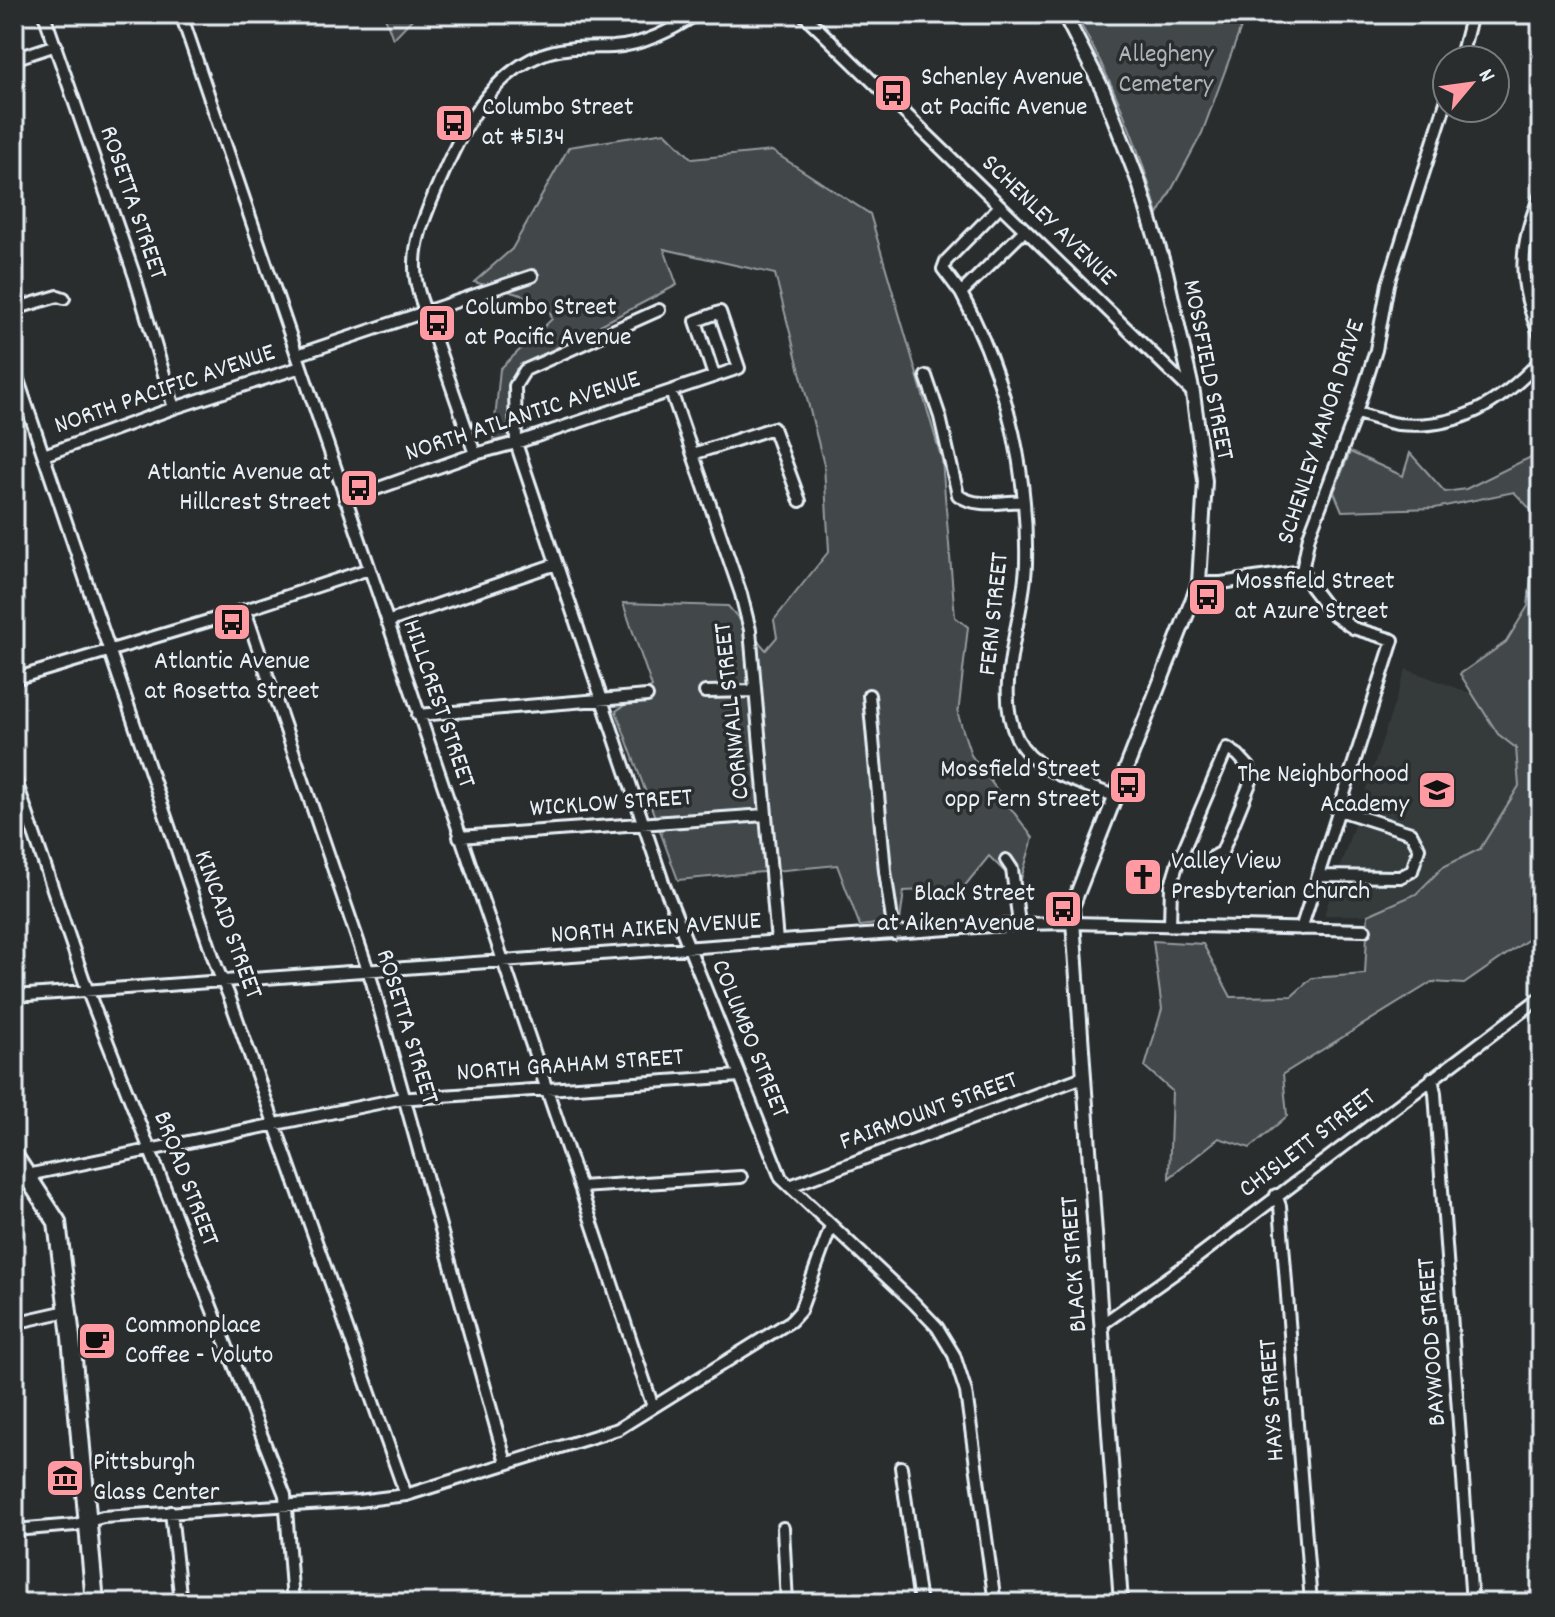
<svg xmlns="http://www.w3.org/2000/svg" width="1555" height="1617" font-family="Dekko,sans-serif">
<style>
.built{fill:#363a3b}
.green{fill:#424648;stroke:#959ca0;stroke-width:2}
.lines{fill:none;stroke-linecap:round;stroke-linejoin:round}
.minor-casing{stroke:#e8f1f8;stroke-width:16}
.tertiary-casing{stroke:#e8f1f8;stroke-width:18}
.primary-casing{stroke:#e8f1f8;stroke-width:22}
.minor{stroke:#2a2d2e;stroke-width:10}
.tertiary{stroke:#2a2d2e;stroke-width:12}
.primary{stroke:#2a2d2e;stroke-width:16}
.labels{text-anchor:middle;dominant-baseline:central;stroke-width:7;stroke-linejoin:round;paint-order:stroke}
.park-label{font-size:26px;fill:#aeb5ba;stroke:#2a2d2e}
.poi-label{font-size:26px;fill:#e8f1f8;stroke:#2a2d2e;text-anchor:start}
.street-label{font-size:26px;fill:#e8f1f8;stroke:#2a2d2e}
</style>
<rect width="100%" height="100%" fill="#2a2d2e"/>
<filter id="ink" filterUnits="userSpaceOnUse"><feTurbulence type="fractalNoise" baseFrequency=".0125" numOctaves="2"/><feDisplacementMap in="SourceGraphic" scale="16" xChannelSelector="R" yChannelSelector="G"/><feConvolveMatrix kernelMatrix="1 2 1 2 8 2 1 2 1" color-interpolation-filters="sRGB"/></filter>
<g filter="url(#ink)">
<path class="built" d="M1406,669L1473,694L1498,734L1516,747L1519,786L1480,849L1443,867L1416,894L1368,915H1324Z"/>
<path class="green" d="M384,14H417L393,39Z
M1075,14H1246L1202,133L1158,215C1139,145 1111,77 1075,14Z
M665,132L692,159L772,151L870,214L942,460L955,617L968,627L958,715L971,755L1033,838L1019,886L989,856L963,888L904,891L900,921L860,926L837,865L678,880L616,711L652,687L623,603L728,606L766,650L777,637L774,620L829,551L824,465L775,274L664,249L677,285L516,369L511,437L493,441L500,369L552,319L547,302L474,282L512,249L569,147Z
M1350,452L1403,476L1410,453L1445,492L1466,489L1541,452V904L1537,908L1539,932L1464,984L1432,982L1283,1074L1287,1116L1250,1148L1219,1138L1169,1178L1172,1091L1145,1067L1162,1009L1153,941L1203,944L1231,997L1292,996L1312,978L1365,974L1368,915L1416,894L1443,867L1480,849L1519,786L1516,748L1498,734L1460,674L1506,642L1528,606L1537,516L1514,492L1435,508L1342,511L1334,492Z"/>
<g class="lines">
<g class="minor-casing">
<path id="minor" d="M44,14L135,277L174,408
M181,14L580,1187L653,1407
M803,14L1193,393
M14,59L56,45
M1460,60L1472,14
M1541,194C1518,246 1517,285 1541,337
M1000,206L946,261L943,269L961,293L1025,230
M961,293C1006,377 1028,468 1026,563C1025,618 992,687 1017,738C1034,773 1080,782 1114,796
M14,309L58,296L64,298
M659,310L525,370L515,386L516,443L664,885L781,1178L913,1302L937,1327L954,1355L966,1392L995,1603
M297,355L532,276
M14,368L217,968L229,996L406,1495
M926,376L940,417L958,495C975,508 1001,502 1022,501
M671,391L741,594L750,630L777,942
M1356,413C1369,416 1384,422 1398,424C1460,430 1501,402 1541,360
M475,454C461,414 447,373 433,333C426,312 415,290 415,268C414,241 425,216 435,192C457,141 485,77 541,55C564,46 589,48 613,47C644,45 672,30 697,14
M693,454L773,428L800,501
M44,455L174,408L301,367
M345,500L475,454L516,443L739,368L720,312L696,321L714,376
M1199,583H1221L1302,571
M245,610L372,982L506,1463
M387,622L556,564
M14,679L245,610L369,569
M705,692L754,691
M869,695L885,871L894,934
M418,715L647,696
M14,775L88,992L285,1495L293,1603
M459,837L765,815
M1006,860L1012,869L1019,924
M1318,876L1400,877L1412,871L1419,848L1411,833L1339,810
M1170,926L1171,885L1177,865L1227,748L1238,755L1249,767L1251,781L1222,852L1206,861H1193L1181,856
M1301,929L1393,640L1353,628L1331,613L1311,587L1302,571L1309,536L1356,413L1376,350L1388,284L1447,99
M14,996L1019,924L1072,923L1365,930
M1432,1078L1435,1093L1472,1603
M27,1175L398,1099L740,1076
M790,1186L1083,1077
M580,1187L741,1177
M1276,1195L1280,1206L1311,1603
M14,1323L67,1311
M1101,1325L1192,1261L1541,997
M901,1467L920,1603
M171,1512L181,1603
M783,1528L787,1603
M14,1530L75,1525L103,1517L358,1501L406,1495L618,1429L791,1321L800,1311L831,1226"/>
</g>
<g class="tertiary-casing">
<path id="tertiary" d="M1064,14L1103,90L1139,183L1166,272L1193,393L1205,481L1199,583L1072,907L1121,1603"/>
</g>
<g class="primary-casing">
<path id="primary" d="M14,1156L57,1222L71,1337L95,1603"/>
</g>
<use href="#minor" class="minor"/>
<use href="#tertiary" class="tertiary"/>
<use href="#primary" class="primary"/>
</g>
</g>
<defs>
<g id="bus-square" transform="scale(2)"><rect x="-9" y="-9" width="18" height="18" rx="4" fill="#ff9aa2" stroke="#2a2d2e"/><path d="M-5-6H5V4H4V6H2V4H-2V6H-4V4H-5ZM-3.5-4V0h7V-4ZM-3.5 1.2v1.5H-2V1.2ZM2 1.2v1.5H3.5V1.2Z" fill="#111"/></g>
<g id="school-square" transform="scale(2)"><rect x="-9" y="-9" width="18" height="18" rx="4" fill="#ff9aa2" stroke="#2a2d2e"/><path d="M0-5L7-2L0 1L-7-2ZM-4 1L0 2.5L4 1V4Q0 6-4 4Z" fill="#111"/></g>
<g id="church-square" transform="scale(2)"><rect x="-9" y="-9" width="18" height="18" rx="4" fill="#ff9aa2" stroke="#2a2d2e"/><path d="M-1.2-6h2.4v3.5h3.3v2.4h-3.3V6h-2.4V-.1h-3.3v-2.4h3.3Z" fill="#111"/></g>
<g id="cafe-square" transform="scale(2)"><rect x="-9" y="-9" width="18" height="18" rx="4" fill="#ff9aa2" stroke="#2a2d2e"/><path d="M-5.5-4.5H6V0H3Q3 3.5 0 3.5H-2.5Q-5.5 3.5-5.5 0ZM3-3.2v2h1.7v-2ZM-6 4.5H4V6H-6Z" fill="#111"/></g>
<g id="museum-square" transform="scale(2)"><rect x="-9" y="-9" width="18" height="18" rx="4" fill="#ff9aa2" stroke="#2a2d2e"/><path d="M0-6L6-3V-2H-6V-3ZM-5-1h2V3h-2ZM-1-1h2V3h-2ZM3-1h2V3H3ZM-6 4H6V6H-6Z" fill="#111"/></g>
</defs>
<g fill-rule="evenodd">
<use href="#bus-square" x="893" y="93"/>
<use href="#bus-square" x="454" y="123"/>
<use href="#bus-square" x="437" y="323"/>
<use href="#bus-square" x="359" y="488"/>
<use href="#bus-square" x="1207" y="597"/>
<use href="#bus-square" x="232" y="622"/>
<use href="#bus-square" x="1128" y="785"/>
<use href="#school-square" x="1437" y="790"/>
<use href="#church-square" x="1143" y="877"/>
<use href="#bus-square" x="1063" y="909"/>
<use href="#cafe-square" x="97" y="1341"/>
<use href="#museum-square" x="65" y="1478"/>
</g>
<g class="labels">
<g class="park-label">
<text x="1166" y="55">Allegheny<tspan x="1166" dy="30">Cemetery</tspan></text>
</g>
<g class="poi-label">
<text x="921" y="78">Schenley Avenue<tspan x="921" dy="30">at Pacific Avenue</tspan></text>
<text x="482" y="108">Columbo Street<tspan x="482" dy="30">at #5134</tspan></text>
<text x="465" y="308">Columbo Street<tspan x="465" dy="30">at Pacific Avenue</tspan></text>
<text x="331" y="473" text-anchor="end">Atlantic Avenue at<tspan x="331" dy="30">Hillcrest Street</tspan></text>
<text x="1235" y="582">Mossfield Street<tspan x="1235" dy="30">at Azure Street</tspan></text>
<text x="232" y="662" text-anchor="middle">Atlantic Avenue<tspan x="232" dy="30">at Rosetta Street</tspan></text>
<text x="1100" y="770" text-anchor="end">Mossfield Street<tspan x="1100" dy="30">opp Fern Street</tspan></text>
<text x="1409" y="775" text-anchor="end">The Neighborhood<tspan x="1409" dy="30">Academy</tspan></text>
<text x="1171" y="862">Valley View<tspan x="1171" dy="30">Presbyterian Church</tspan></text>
<text x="1035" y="894" text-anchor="end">Black Street<tspan x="1035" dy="30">at Aiken Avenue</tspan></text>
<text x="125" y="1326">Commonplace<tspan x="125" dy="30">Coffee - Voluto</tspan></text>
<text x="93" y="1463">Pittsburgh<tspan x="93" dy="30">Glass Center</tspan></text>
</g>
<g class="street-label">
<text transform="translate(132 203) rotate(71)">ROSETTA STREET</text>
<text transform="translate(1048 221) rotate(44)">SCHENLEY AVENUE</text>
<text transform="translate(1207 370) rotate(79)">MOSSFIELD STREET</text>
<text transform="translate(165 390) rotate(-19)">NORTH PACIFIC AVENUE</text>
<text transform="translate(523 417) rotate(-18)">NORTH ATLANTIC AVENUE</text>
<text transform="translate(1322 432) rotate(-72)">SCHENLEY MANOR DRIVE</text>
<text transform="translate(995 614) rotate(-84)">FERN STREET</text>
<text transform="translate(438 704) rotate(71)">HILLCREST STREET</text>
<text transform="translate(733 711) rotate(-96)">CORNWALL STREET</text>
<text transform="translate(611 804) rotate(-4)">WICKLOW STREET</text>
<text transform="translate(227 925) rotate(70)">KINCAID STREET</text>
<text transform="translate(656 929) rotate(-4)">NORTH AIKEN AVENUE</text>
<text transform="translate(406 1027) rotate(73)">ROSETTA STREET</text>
<text transform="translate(749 1039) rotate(68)">COLUMBO STREET</text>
<text transform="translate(570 1066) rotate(-4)">NORTH GRAHAM STREET</text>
<text transform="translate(929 1112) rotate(-20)">FAIRMOUNT STREET</text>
<text transform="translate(1308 1144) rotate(-37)">CHISLETT STREET</text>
<text transform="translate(185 1179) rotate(69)">BROAD STREET</text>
<text transform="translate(1075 1264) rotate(-94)">BLACK STREET</text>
<text transform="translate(1433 1342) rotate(-94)">BAYWOOD STREET</text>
<text transform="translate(1273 1400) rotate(-94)">HAYS STREET</text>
</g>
</g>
<rect width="1555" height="1617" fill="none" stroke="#2a2d2e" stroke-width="48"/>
<rect x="24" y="24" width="1507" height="1569" fill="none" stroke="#e8f1f8" stroke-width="3" filter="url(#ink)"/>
<g transform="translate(1471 84) rotate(61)"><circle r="38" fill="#2a2d2e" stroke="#767b7f" stroke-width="2"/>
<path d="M0-6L14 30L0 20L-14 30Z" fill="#ff9aa2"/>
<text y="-12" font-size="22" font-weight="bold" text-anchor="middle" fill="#e8f1f8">N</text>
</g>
</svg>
